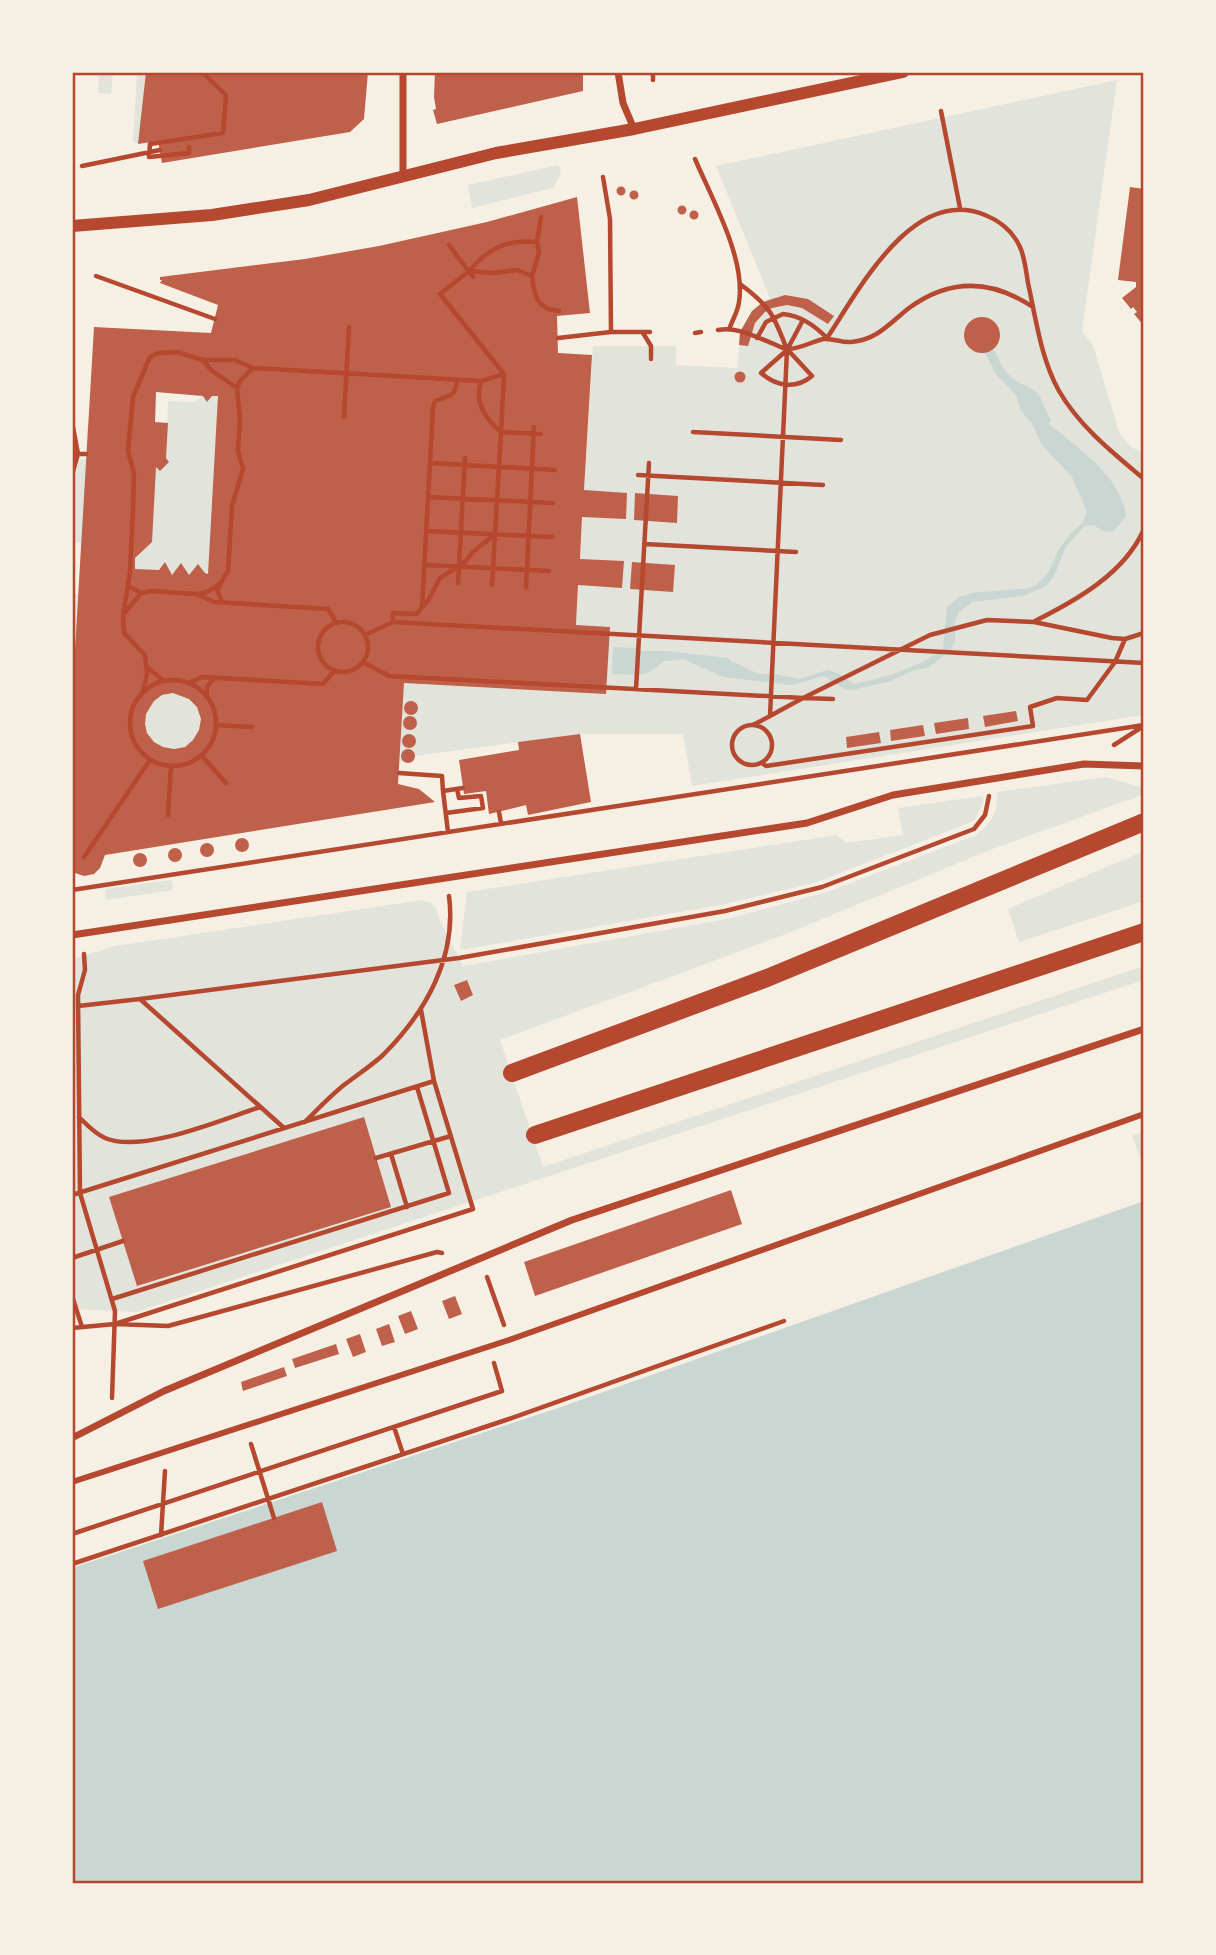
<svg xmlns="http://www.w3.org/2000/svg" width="1216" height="1955" font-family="'IBM Plex Sans',sans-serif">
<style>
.green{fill:#e2e4dc;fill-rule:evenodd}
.water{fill:#c9d6d2}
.building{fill:#bf614a;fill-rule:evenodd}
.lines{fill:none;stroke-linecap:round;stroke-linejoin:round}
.path{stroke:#b5482f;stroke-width:4.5}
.pedestrian{stroke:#b5482f;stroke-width:6}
.minor{stroke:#b5482f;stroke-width:7}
.tertiary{stroke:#b5482f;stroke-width:12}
.primary{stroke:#b5482f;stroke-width:18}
.neatline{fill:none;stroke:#b5482f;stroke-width:2.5}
</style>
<rect width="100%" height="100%" fill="#f6efe4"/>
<path class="green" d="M99,72H113L111,94L98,93Z
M137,72H146L139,143H133Z
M1117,80L1082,331L1093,345L1119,432L1130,446L1144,454V715L692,786L683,734H580L415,756L412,751L406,749L401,757L404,762L400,761L403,683L97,828L106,568L80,567L81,543L72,542V485L80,459H86L87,425L113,427L119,329L564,353L551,597L576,625L593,346H676V365L737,368C741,339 740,313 770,298L716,166ZM156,392L202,396L195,402L168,401L166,458L169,462L160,471L155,422ZM178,683L211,721L202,745L156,756L135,711Z
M559,165L561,174L553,188L472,208L468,185Z
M72,594H78L75,636L72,630Z
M145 721a28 28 0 1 1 56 0a28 28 0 1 1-56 0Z
M1106,777L1141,787L1143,791L1142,795L990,850L781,936L500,1040L543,1167L1144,966V980L136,1312L72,1309V959L116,946L422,900L431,903L437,909L439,919L463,966L727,919L827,892L976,835C991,823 999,812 997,792Z
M982,796L983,803L974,821L817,882L721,905L460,950L467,892L837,835L846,843L903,835L898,808Z
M1144,851V901L1019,942L1008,909Z
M172,880L173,890L106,900L105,889Z
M1144,1131V1168L1132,1136Z"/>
<path class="water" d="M980,324C988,324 994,329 994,338L989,344C997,352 999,364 1007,373C1015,382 1026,385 1035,391C1041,394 1046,413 1051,420L1049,424C1079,449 1121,476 1126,516L1114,531L1104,532L1094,525L1084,526L1066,547L1054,576L1046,586L1023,596L972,602L959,612L955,621V641L951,650L928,668L915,670L888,682L852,690L844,689L824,676L792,685L723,677L684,659L664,661L650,672L640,675L612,674L613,647L635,648L641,651H667L729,658V660L759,674H775L799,679L827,670L837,673L854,684C881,679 922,666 943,649L947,607L959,597L971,593L1030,588L1036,585L1048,573L1059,549L1071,533L1082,524L1087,512L1072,477L1042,445L1032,424L1021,411L1016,395L995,373L982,347L973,342L972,332Z
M1144,1201V1883H72V1568L558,1408Z"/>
<path class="building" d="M146,72H368L364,119L350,132L162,163L158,141L138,144Z
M435,72H583V91L437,124L433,110L436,109L434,97Z
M616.5 191a4.5 4.5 0 1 1 9 0a4.5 4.5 0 1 1-9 0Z
M1130,187L1144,189V326L1134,314L1137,312L1133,307L1131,309L1122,298L1136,287V282L1118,280Z
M629.5 195a4.5 4.5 0 1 1 9 0a4.5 4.5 0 1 1-9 0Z
M577,197L590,313L557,316L558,353L592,355L584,490L627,493L626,519L582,517L580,559L624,561L622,588L578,585L576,625L610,627L606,694L404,683L398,784L419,789L435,802L105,855L100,868L94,874L84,876L72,872V700L94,327L211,333L218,305L160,283L162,280H160V277L305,259L379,246L487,222ZM156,392L203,396L207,402L212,396H218L208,574L205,573L198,564L189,575L181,563L172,575L165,562L159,570L135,569V558L152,542L156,467L160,471L169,462L166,458L168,423L155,422ZM173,693L189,699L197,707L201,719L199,730L193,740L185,747L174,749L163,747L154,742L147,733L145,724L146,714L154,701L162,695Z
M677.5 210a4.5 4.5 0 1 1 9 0a4.5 4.5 0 1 1-9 0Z
M689.5 215a4.5 4.5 0 1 1 9 0a4.5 4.5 0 1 1-9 0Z
M785,295L808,299L834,316L828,324L802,308L787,305L772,308L765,312L755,323L748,346L739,345L740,332L752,311L763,302Z
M964 335a18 18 0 1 1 36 0a18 18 0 1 1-36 0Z
M734.5 377a5.5 5.5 0 1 1 11 0a5.5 5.5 0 1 1-11 0Z
M635,493L678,496L677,523L634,520Z
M632,562L675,565L673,592L630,589Z
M404 708a7 7 0 1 1 14 0a7 7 0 1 1-14 0Z
M1016,711L1018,721L985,727L983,716Z
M403 723a7 7 0 1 1 14 0a7 7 0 1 1-14 0Z
M968,718L969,729L936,734L934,723Z
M923,725L925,736L891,741L890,730Z
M879,732L881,743L847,748L846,737Z
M580,734L591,802L528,815L526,805L489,814L486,791L464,794L459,760L519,750L518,742Z
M402 741a7 7 0 1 1 14 0a7 7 0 1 1-14 0Z
M401 756a7 7 0 1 1 14 0a7 7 0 1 1-14 0Z
M235 845a7 7 0 1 1 14 0a7 7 0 1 1-14 0Z
M200 850a7 7 0 1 1 14 0a7 7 0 1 1-14 0Z
M168 855a7 7 0 1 1 14 0a7 7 0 1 1-14 0Z
M133 860a7 7 0 1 1 14 0a7 7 0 1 1-14 0Z
M467,980L473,995L461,1001L454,985Z
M364,1117L391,1207L137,1286L109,1197Z
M731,1190L742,1224L535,1296L524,1262Z
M455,1296L462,1314L449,1319L442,1301Z
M411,1311L418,1329L405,1334L398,1316Z
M389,1324L395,1342L382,1346L376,1329Z
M360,1334L366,1352L353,1357L346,1339Z
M336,1344L339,1354L295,1368L292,1359Z
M284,1367L287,1376L243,1391L241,1382Z
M322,1502L337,1551L158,1609L143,1561Z"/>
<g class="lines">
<path class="path" d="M653,80V72
M941,111L960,208
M189,147V153L149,157L150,144L223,133L226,95L202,72
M695,159C712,199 746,259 739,302C738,311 733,319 730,327
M82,166L160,150
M603,177L610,219L611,332
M449,245L473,277
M470,270C489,248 507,239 537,242
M96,276L215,319
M532,276L539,253L537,242L541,217
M740,284C770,306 774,315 787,350L761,373C776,386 795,390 812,376L788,350
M803,320L787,350L770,716L803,698L833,699
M718,330C736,326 756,337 774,344C778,346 784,349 788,349C800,349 813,341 824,339C833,338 842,343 851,342C877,340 890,323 909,308C950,278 991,279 1033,307
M643,333L651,346V359
M695,333L701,332
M558,338L611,332H650
M757,338L766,322L783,314C801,316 814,325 827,338C859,290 913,185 985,215C1000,221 1013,232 1020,247C1025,258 1026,272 1028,283C1036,319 1041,359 1059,391C1080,427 1113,453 1144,479
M203,360L211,370L237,388
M481,381C474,403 485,418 501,432L492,585
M344,417L349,327
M72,422L78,454L72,475
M693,432L841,440
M541,434L501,432L504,374L440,294L469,271L493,273L517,270L532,276C534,295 537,310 559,311
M72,454H86
M431,463L555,470
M638,475L823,485
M429,497L553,503
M427,531L552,537
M644,544L796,552
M425,565L549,571
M458,583L465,458
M220,585L217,590L222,602
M128,586L141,593L152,591L196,594L214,602L328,609L336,622
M526,588L534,427
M196,594L207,592L220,584L228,571L232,506L243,469L238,451L240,419L237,388L240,381L253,368
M423,606L429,599L440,578L465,562L473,552L494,535
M124,614L141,593
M1035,621C1077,600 1125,573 1144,529
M318 647a25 25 0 1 1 50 0a25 25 0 1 1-50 0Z
M393,622V613L417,614L422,607L433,408L435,401C450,394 455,399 457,380
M365,635L393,622L1144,663
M363,662L389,676L803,698L930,635L987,620L1034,622L1112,638L1125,639L1144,633
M148,668L163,680
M130 723a43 43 0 1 1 86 0a43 43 0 1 1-86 0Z
M191,682L202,677L323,684L334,671
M636,689L649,463
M143,691L147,674L145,655L124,633L123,616L130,572L133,510L134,474L128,451L133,397L150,357L158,353L177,352L203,360H235L253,368L481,381L504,374
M207,696V687L213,679
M732 745a20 20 0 1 1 40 0a20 20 0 1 1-40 0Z
M216,725L252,727
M753,725L770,716
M1114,745L1142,727
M201,755L226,783
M762,763L766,766L1033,726L1030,707L1057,698L1087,700L1115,662L1125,639
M399,773L442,776L443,791
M499,812L501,823
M446,813L483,808L481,796L459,798L457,789
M168,815L171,766
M448,832L443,791L463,788
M84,857L150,760
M72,874V873
M72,890L1144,725
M84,954L85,970L78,995L80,1193L115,1311L112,1398
M140,999L459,958L725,911L822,887L974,829L985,815L989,796
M78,1006L140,999L284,1128
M79,1117C87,1125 94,1133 105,1138C142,1154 223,1119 260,1107
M305,1122C318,1109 330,1096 344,1085C357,1075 371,1066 383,1055C425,1013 457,958 449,896
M391,1154L407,1207
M376,1158L451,1136
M72,1195L434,1081
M72,1258L123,1241
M487,1277L504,1325
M72,1296L82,1327
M112,1299L449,1193L417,1087
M115,1324L473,1209L434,1081L421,1010
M72,1328L115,1324L168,1326L437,1252L442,1253
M394,1427L403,1454
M251,1444L274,1518
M72,1534L502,1391L494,1363
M161,1535L165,1471
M72,1564L506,1420L784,1321"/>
<path class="pedestrian" d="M72,1482L509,1340L1144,1114"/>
<path class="minor" d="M618,72L623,103L634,129
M403,176V72
M72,935L807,823L893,795L1084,764L1144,766
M72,1438L164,1391L572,1220L1144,1029"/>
<path class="tertiary" d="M72,226L212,215L309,200L496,153L634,129L903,72"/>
<path class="primary" d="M512,1073L767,978L1144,822
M535,1135L1144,932"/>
</g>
<rect width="1216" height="1955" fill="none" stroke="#f6efe4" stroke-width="147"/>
<rect x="74" y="74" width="1068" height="1808" class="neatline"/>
</svg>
